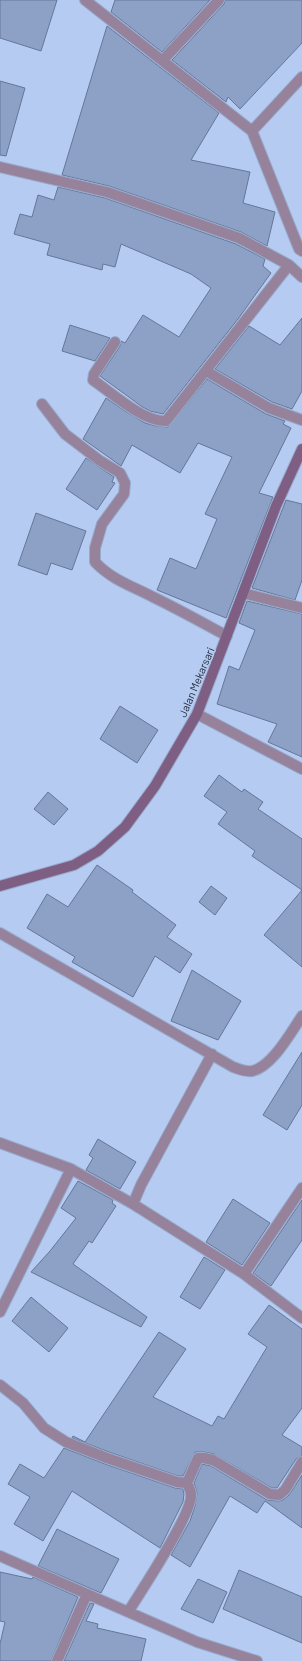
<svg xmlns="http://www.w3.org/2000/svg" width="302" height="1661" font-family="Barlow,sans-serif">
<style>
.building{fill:#8da1c6;stroke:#64779a}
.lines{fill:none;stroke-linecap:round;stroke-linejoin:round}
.street-casing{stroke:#97aacc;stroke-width:12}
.secondary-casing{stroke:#97aacc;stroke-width:12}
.street{stroke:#97829b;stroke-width:10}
.secondary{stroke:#7e5f83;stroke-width:10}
.labels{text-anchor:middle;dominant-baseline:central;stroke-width:3;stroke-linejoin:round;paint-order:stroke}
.street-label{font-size:11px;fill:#1c2432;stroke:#b6cbf2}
</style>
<rect width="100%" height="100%" fill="#b6cbf2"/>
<path class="building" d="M0,0H57L41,51L0,38Z
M115,0H210L162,52L111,12Z
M225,0H302V43L240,109L228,97L226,102L172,60L224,4Z
M107,26L219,113L191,160L250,172L243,203L275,212L267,246L241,232L109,186L62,175Z
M0,81L25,88L6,156L0,155Z
M58,187L105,198L236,244L265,259L263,266L271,273L238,319L163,414L150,411L141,406L100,376L120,346L121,341L125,343L143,315L179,337L211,288L191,274L121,244L115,267L103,264L102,270L47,255L50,244L14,234L20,214L32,217L38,195L54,200Z
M302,318V391L292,409L272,402L215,369L249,326L280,345Z
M70,325L110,338L95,361L62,351Z
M207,379L266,414L285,421L283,424L291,428L259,493L273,497L226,618L157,590L170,558L196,569L217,519L205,514L232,457L198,443L180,473L132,445L121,466L83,439L106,398L125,411L145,423L156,426L168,427Z
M86,458L114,477L112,482L115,483L97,510L66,489Z
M286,500L302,504V580L295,600L252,588Z
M36,513L86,531L72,570L51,563L47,575L18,565Z
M247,601L302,614V757L268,742L277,724L217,704L229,666L239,670L255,630L239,623Z
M120,706L158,730L137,763L100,739Z
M219,775L242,792L244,789L263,802L258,809L302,839V890L252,856L255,851L218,824L227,812L204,796Z
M48,792L68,809L54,825L34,809Z
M97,865L133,890L132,892L176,925L167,937L192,954L180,973L155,956L133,997L72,962L75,957L27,928L47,894L68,907Z
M211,886L227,898L215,915L199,902Z
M302,890V967L264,935Z
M192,970L241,1001L218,1040L171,1021Z
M302,1052V1105L287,1130L263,1115Z
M98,1139L136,1162L120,1189L86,1170L93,1158L89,1155Z
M78,1181L113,1200L112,1203L116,1206L92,1243L89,1241L73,1264L147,1317L141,1327L31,1272L50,1251L76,1218L61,1208Z
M233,1199L270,1223L242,1265L206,1242Z
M302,1200V1240L271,1286L253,1273Z
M204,1257L225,1270L200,1309L180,1297Z
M31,1297L68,1328L49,1352L12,1321Z
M269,1305L302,1329V1408L282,1435L302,1447V1456L296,1459L277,1488H272L214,1454L204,1452H195L183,1476H178L109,1452L72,1438L73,1436L85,1442L159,1332L186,1349L153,1397L212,1426L218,1416L224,1419L267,1347L248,1334Z
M64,1448L105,1464L175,1488L183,1489L184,1494L183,1502L160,1548L72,1491L43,1541L14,1524L30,1497L8,1484L20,1464L44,1478Z
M202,1464L211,1466L267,1500L278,1501L283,1500L289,1495L302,1475V1528L265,1501L257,1513L230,1496L190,1567L171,1555L190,1521L195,1506L197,1493L194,1483Z
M57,1529L119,1559L101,1593L38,1566Z
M239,1570L302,1597V1643L223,1609Z
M0,1572L32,1579L33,1577L78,1597L51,1661H0V1644L5,1622L0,1621Z
M198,1579L227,1592L213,1623L181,1609Z
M90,1603L94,1604L86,1621L98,1624L97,1628L146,1639L141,1661H64Z"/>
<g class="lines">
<g class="street-casing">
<path id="street" d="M85,0L252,131L299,249L302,251
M163,60L219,0
M252,131L302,77
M0,167L107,192L239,238L289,265
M115,342L94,374L93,380C112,393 143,422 166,421L289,265L302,277
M206,371L269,408L302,420
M42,404L65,434L99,460L120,473L125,483L124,494L102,524L95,548V562C112,580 132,586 153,597C178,609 203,623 227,636
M243,593L302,608
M197,714L302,769
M0,933L233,1067C239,1069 245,1072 252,1071C272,1067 291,1032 302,1016
M0,1143L71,1169L133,1204L244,1274L302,1318
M133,1204L141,1185L212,1054
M244,1274L302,1188
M0,1312L71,1169
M0,1385L23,1403L44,1428L66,1442L107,1458L177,1482L187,1483L198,1458H204L213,1460L270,1494L279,1495L285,1490L302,1462
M0,1556L197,1642L257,1661
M128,1612C140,1593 193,1513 191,1494C191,1491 188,1486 187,1483
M57,1661L87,1594"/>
</g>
<g class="secondary-casing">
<path id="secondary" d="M0,886L74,865L98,851L125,827L155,786L197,714L276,506L302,449"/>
</g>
<use href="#street" class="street"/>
<use href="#secondary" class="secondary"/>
</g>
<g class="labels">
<g class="street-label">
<text transform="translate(196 682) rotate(-67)">Jalan Mekarsari</text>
</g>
</g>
</svg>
